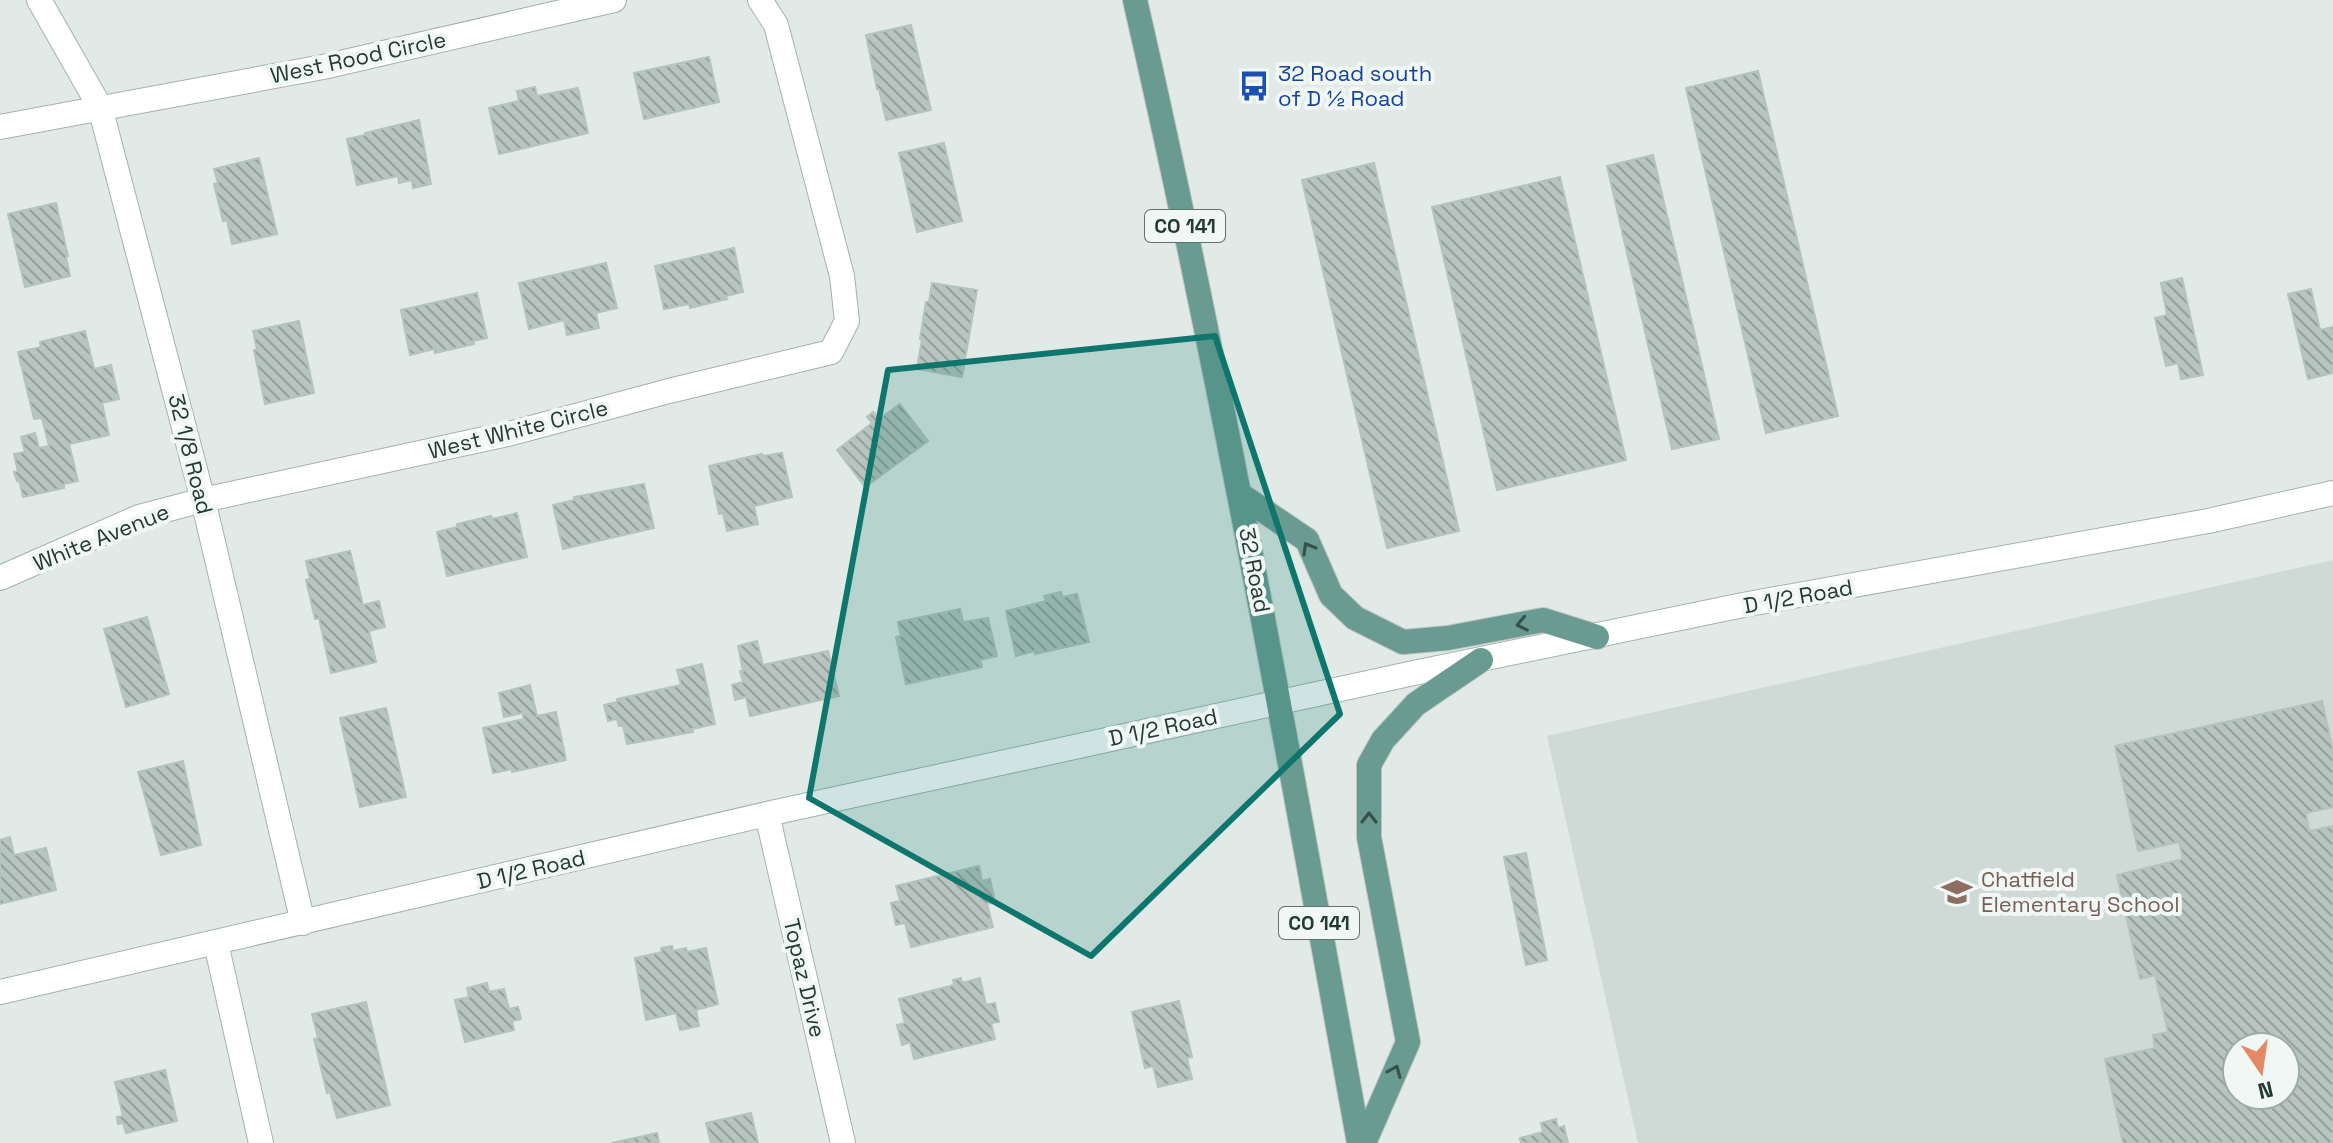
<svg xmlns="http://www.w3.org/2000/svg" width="2333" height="1143" font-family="'Space Grotesk',sans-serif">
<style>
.built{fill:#cfd9d5;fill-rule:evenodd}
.building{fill:url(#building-back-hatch);stroke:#b4c3bd;stroke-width:2;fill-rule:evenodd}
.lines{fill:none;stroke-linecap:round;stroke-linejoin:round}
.minor-casing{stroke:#a4b1ad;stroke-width:26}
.secondary-casing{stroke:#a1b4ae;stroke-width:26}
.primary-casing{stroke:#bdc4c2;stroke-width:26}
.minor{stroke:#fff;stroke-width:24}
.secondary{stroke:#fff;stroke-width:24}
.primary{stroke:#6a9b90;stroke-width:24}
.oneway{stroke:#35524b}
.marked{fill:#0f766e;fill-opacity:0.2;stroke:#0f766e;stroke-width:6;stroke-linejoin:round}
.labels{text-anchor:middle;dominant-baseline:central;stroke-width:8;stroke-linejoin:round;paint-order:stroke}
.shield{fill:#f1f7f4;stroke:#61726e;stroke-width:2}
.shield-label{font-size:20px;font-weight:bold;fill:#233934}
.street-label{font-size:22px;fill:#233934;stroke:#f1f7f4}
.transit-label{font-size:22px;fill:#164399;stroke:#f1f7f4;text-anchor:start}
.education-label{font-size:22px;fill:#785e54;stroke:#f1f7f4;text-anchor:start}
</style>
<defs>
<pattern id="building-back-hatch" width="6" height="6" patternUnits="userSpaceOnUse" patternTransform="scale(2)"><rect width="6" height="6" fill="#b7c4bf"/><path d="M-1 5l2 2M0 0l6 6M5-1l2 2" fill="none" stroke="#94a09c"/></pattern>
</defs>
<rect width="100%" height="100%" fill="#e1eae6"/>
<path class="built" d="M2333,560V1143H1638L1547,736ZM2237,1047H2285V1095H2237Z"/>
<path class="building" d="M911,25L931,110L886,120L879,89H877L866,35Z
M709,57L719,102L644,119L634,73Z
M1758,71L1838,416L1766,433L1686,88Z
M535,87L537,96L578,88L588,133L499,154L489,108L519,101L517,91Z
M419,120L431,184L413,188L412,180L399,183L398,176L357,185L347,139L365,135V133Z
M944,143L962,221L917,232L899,153Z
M1653,155L1719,439L1672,449L1607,166Z
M259,158L277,234L232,244L227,220L223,221L214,184L218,183L214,169Z
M1374,163L1459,531L1387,548L1302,180Z
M1560,177L1626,460L1497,490L1432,207Z
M56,203L68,256L66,257L70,276L25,287L8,214Z
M734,248L743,292L726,296L727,299L690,308L689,304L664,309L655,266Z
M606,263L617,308L596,313L599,328L567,335L564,320L529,329L519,283Z
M2182,278L2203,375L2181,379L2178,363L2166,366L2155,318L2167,315L2161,283Z
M932,283L977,290L962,377L917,369L922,339H920L926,302H929Z
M2311,289L2320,330L2333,327V373L2308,379L2288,294Z
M477,293L487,338L473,341L474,344L435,353L434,349L410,355L401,310Z
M299,321L314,393L265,404L254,350H257L253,331Z
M85,331L94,369L111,365L119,399L102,403L109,435L69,444L78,481L64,484V488L23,497L19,480L17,481L14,472L18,471L14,454L25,452L21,437L35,433L39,448L49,446L42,418L34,419L18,352L41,347L40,342Z
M900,404L928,441L865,487L837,450L872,423L867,417L873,412L879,419Z
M782,453L792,497L754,506L758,524L727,531L723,513L719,514L709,466L762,454L763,456Z
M644,484L654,528L563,549L553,505L574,500V497Z
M517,513L527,557L447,576L437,532L457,527V524L491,516L492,519Z
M350,551L363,605L379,601L385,627L369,631L376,662L331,673L319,618L315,619L306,580L310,579L306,561Z
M1061,592L1063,597L1077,594L1089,642L1035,654V651L1016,656L1006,611L1046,601L1044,596Z
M960,609L963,622L988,618L997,656L980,660L982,667L906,684L896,637L901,636L898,622Z
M147,617L169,694L126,707L104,629Z
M757,641L763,665L828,651L839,696L750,716L746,697L735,700L732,685L743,682L740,671H743L738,646Z
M702,664L715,724L692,729L693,732L627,744L623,726H619L617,719L608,721L604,705L617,702V699L681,685L677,670Z
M530,685L537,716L556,712L566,760L512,772V769L493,773L483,728L524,719L522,713L504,717L499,693Z
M2322,701L2333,750V807L2306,813L2309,831L2333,826V1143H2228L2227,1141L2219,1143H2123L2105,1059L2155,1048L2153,1035L2168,1032L2155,975L2140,979L2117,875L2183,859L2179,842L2138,851L2115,746ZM2237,1047H2285V1095H2237Z
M386,708L406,797L360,807L340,718Z
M183,761L201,845L161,855L138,772Z
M10,837L14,855L46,848L56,890L0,904V840Z
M1526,853L1547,960L1526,965L1504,857Z
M979,866L982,881L990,879L995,902L987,904L993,927L911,947L905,923L896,925L891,903L900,901L896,886Z
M672,946L673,951L686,948L687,952L706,948L718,1004L696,1010L699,1026L680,1030L676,1013L646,1020L635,958L662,952L661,948Z
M961,978L962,983L980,978L986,1005L995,1003L999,1022L991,1023L995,1039L914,1059L910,1042L902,1045L897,1025L905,1023L899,999L954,985L953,980Z
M487,983L489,992L504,989L509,1009L518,1007L521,1019L512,1021L514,1030L465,1042L455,1000L469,997L467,988Z
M1179,1001L1192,1057L1187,1058L1192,1079L1158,1087L1153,1066L1145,1068L1132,1012Z
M366,1002L390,1105L337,1118L330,1092L327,1093L314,1039L318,1038L312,1014Z
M165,1070L177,1121L126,1133L123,1123L118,1124L117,1117L123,1116L115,1082Z
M751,1113L758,1143H711L706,1123Z
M1556,1119L1558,1128L1564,1126L1568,1143H1521L1520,1138L1543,1132L1541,1123Z
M657,1133L659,1143H612Z"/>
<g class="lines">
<g class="minor-casing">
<path id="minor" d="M39,0L100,107L203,500L303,923
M0,127L323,67L614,0
M0,578L139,517L203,500L512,433L669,391L831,352L847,321L842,276L776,25L760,0
M767,814L843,1143
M216,943L261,1143"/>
</g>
<g class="secondary-casing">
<path id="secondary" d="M0,992L767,814L1409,674L1743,605L2208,521L2333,493"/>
</g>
<g class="primary-casing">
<path id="primary" d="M1135,0C1222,379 1290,761 1359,1143
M1239,494L1307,540L1331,595L1355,618L1403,642L1448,638L1543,620L1597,637
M1364,1143L1408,1042L1369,837V765L1383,740L1416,704L1481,660"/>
</g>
<use href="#minor" class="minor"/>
<use href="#secondary" class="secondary"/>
<use href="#primary" class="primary"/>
</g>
<defs><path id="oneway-chevron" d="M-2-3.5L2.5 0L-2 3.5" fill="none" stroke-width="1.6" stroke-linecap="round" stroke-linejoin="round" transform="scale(2)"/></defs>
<g class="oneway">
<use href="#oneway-chevron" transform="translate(1308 548) rotate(-120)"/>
<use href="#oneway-chevron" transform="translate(1522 624) rotate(169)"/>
<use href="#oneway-chevron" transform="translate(1369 818) rotate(-90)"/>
<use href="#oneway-chevron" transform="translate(1395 1071) rotate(-67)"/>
</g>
<path class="marked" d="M1215,336L1340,714L1091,956L809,798L888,370Z"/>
<defs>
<g id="bus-bare" transform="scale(2.4)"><path d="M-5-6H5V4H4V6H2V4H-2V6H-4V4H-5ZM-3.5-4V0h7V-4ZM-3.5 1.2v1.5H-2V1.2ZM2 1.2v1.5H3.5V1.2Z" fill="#1a4fb4" stroke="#f1f7f4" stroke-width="2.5" paint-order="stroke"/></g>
<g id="school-bare" transform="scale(2.4)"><path d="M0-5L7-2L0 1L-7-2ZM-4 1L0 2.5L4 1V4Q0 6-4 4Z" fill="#8d6e63" stroke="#f1f7f4" stroke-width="2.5" paint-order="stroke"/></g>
</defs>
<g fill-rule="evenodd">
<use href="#bus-bare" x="1254" y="86"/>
<use href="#school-bare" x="1957" y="892"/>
</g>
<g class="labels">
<g class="shield">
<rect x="1145" y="210" width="80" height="32" rx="6"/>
<rect x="1279" y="907" width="80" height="32" rx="6"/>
</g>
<g class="shield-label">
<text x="1185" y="226">CO 141</text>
<text x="1319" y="923">CO 141</text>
</g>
<g class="street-label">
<text transform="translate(358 57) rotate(-12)">West Rood Circle</text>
<text transform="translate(518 429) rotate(-14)">West White Circle</text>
<text transform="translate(191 454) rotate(76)">32 1/8 Road</text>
<text transform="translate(101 537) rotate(-22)">White Avenue</text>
<text transform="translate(1255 570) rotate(79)">32 Road</text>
<text transform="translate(1798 596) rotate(-10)">D 1/2 Road</text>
<text transform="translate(1163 727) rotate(-12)">D 1/2 Road</text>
<text transform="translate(531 869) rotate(-13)">D 1/2 Road</text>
<text transform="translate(805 978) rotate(77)">Topaz Drive</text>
</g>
<g class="transit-label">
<text x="1278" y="73">32 Road south<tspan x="1278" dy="25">of D ½ Road</tspan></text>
</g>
<g class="education-label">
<text x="1981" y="879">Chatfield<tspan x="1981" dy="25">Elementary School</tspan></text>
</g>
</g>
<g transform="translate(2261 1071) rotate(167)"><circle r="38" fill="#f1f7f4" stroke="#9faba7" stroke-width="2"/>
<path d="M0-6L14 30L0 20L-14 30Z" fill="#e38966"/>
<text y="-12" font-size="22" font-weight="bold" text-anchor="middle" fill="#233934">N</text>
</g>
</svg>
